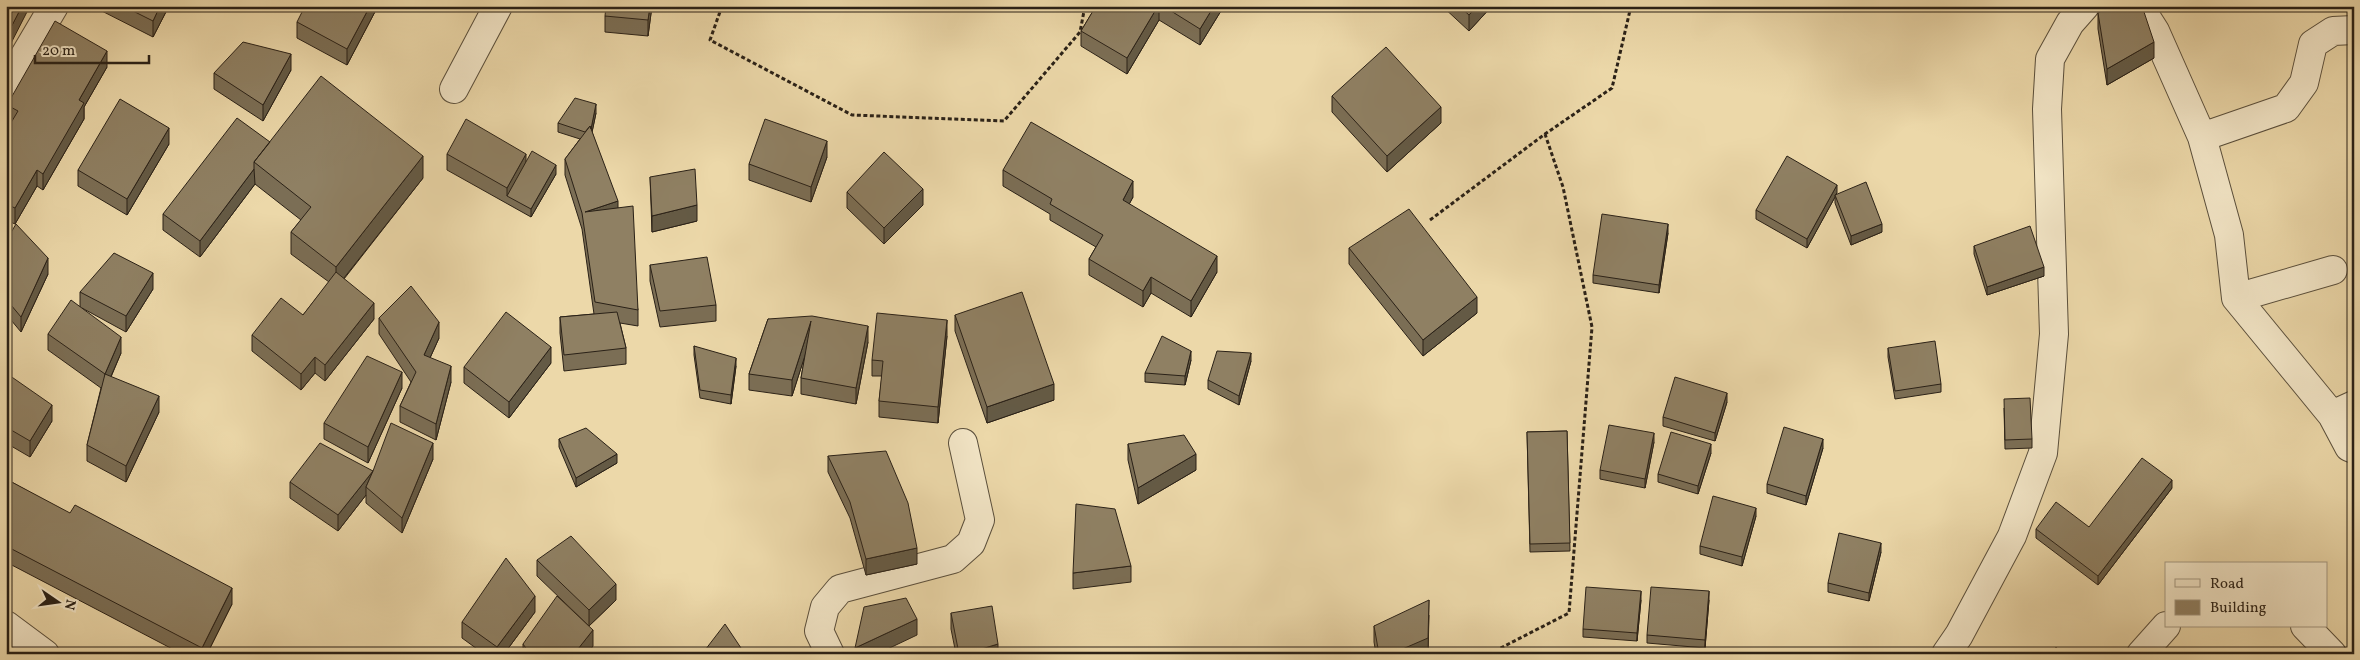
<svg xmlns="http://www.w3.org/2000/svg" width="2360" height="660" font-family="Vollkorn,serif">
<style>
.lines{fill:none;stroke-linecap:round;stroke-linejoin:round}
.street-casing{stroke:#5a4f3c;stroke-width:30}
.path{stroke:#2a2117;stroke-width:3;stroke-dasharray:4 2.5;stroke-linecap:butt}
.street{stroke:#f3e6c7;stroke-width:28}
.wall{fill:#7b6e55;stroke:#2a2117}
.shaded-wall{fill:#645a45;stroke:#2a2117}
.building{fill:#8f8063;stroke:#2a2117}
</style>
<rect width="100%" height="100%" fill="#ecd8a9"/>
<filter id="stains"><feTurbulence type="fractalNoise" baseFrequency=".004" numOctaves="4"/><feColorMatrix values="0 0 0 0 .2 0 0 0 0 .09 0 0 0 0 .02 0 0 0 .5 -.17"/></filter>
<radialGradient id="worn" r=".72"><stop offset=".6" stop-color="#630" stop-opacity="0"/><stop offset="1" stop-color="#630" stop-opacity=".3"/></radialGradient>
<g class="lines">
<g class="street-casing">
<path id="street" d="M2139,6L2155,31L2202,137L2229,235L2236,298L2332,415L2349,447L2354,449
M6,87L54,6
M454,89L498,6
M2202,137L2286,108L2304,83L2313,44L2333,31L2354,30
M2236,298L2333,270
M2332,415L2354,405
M6,625L45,654
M2305,626L2332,654
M830,654L819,631L825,607L840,589L953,559L971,543L980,520L963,443
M1946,654L1959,635L2012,536L2043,453L2054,334L2047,109L2050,59L2070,23L2085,6
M2141,654L2166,626"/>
</g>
<path class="path" d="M722,6L710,40L852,115L1004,121L1080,32L1085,6
M1430,220L1545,134L1612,88L1631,6
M1489,654L1569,613L1592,327L1563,187L1545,134"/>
<use href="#street" class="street"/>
</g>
<path class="wall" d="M92,6H169L153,37Z
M378,6L347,65L297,38V22Z
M652,6L648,36L605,32V16Z
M1096,6H1224L1200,45L1159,20L1127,74L1081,46V31Z
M1442,6H1492L1469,31Z
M2098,13L2154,58L2107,85L2098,29Z
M107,67L84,107V119L43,190L37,186L15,224L6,220V131L11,123L7,121V105Z
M291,70L263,121L214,89V73Z
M1332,96L1441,123L1387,172L1332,112Z
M596,113L592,132L618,208L638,310V326L620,323L626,348V364L564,371L560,333V317L594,314L582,229L565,175V159L580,139L558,132V123Z
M270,142L423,178L344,279L374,319L325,381L315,373L301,390L252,351V335L303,315L329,282L291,254V232L301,220L255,184L200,257L163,230V214Z
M169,144L127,215L78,186V170Z
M447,154L526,162L556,174L531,217L447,170Z
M827,157L811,202L749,180V164Z
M1003,170L1133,197L1129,204L1217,272L1191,317L1151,293L1143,307L1089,275V259L1096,247L1050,220V214L1003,186Z
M650,177L697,221L652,232Z
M847,192L923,205L884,244L847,208Z
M1837,194L1882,232L1851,245L1835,203V197L1807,248L1756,219V210Z
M1668,233L1659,293L1593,283V275Z
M6,241L48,274L21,332L11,320L6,327Z
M1974,246L2044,276L1987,295L1974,254Z
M1349,248L1477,313L1423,356L1349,264Z
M650,265L716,305V321L660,327L650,281Z
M153,289L126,332L82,308L121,353L111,377L159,412L126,482L87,461V445L101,388L48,350V334L80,307V292Z
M955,315L1054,400L987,423L955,331Z
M379,318L439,338L430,358L451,382L436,440L400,422V406L411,382L379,334Z
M768,319L868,342L856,404L801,394V378L805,355L792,396L749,390V374Z
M947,336L938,423L879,417V401L882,376H872V360Z
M694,346L736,366L731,404L700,398L694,355Z
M1888,348L1941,384V392L1895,399L1888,357Z
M1191,360L1185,385L1145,382V373Z
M1251,361L1239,405L1208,389V380Z
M551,363L509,418L464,383V367Z
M6,373L52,421L30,457L6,443Z
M402,388L368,463L324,439V423Z
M1727,402L1715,441L1663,426V417Z
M2004,408L2032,439V448L2005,449Z
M1567,431L1570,551L1530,552L1527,432Z
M559,439L617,463L576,487L559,447Z
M1654,442L1645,488L1600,479V470Z
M1128,444L1196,470L1138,504L1128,460Z
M1823,448L1806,505L1767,493V484Z
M1711,453L1698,494L1658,482V474Z
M828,456L917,564L866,575L850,518L828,472Z
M433,459L402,533L366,503V495L338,531L290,498V482L373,471Z
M6,479L232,604L207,654H182L6,562Z
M2172,488L2098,585L2036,538V529L2089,527Z
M1756,516L1742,566L1700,554V546Z
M1881,552L1869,601L1828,592V583Z
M537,560L616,600L589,626L537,576Z
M1131,566V582L1073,589V573Z
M1641,600L1637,641L1583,637V629Z
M1709,600L1705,648L1647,643V635Z
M535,612L504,654H484L462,638V622Z
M951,613L998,654H956L951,629Z
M1429,615L1428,654H1376L1374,642V626Z
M523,644L593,646L587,654H523Z"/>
<path class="shaded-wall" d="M22,6H30L6,53V37Z
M160,6H169L153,37V21Z
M370,6H378L347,65V49Z
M650,6H652L648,36V20Z
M1158,6H1159V20L1127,74V58Z
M1214,6H1224L1200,45V29Z
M1477,6H1492L1469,31V15Z
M2154,42V58L2107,85V69Z
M107,51V67L84,107V119L43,190V174L79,100Z
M291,54V70L263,121V105Z
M596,104V113L590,142V134Z
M1441,107V123L1387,172V156Z
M169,128V144L127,215V199Z
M827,141V157L811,202V187Z
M526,154V170L507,196V188Z
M423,156V178L336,288V267Z
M556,165V174L531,217V209Z
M254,169L255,184L200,257V241Z
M37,170V186L15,224V208Z
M1133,181V197L1123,216V200Z
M1837,185V193L1835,195V197L1807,248V239Z
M923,189V205L884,244V228Z
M618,201V217L585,212Z
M697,205V221L652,232V216Z
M1668,224V233L1659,293V285Z
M1882,224V232L1851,245V236Z
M1217,256V272L1191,317V301Z
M48,258V274L21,332V317Z
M2044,267V276L1987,295V287Z
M153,273V289L126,332V316Z
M1151,277V293L1143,307V291Z
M1477,297V313L1423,356V340Z
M374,303V319L325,381V365Z
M11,304V320L6,327V311Z
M947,320V336L938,423V407Z
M811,321V337L792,396V380Z
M439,322V338L424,371V355Z
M868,326V342L856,404V388Z
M121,337V353L105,390V374Z
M551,347V363L509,418V402Z
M1191,351V360L1185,385V376Z
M1251,353V361L1239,405V396Z
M315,357V373L301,390V374Z
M736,358V366L731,404V395Z
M451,366V382L436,440V424Z
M402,372V388L368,463V447Z
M1054,384V400L987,423V407Z
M1727,393V402L1715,441V433Z
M159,396V412L126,482V466Z
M52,405V421L30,457V441Z
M1654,433V442L1645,488V479Z
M1823,439V448L1806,505V496Z
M433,443V459L402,533V518Z
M1711,444V453L1698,494V486Z
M617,454V463L576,487V478Z
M1196,454V470L1138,504V488Z
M373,471L366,487V495L338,531V515Z
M2172,480V488L2098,585V576Z
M1756,508V516L1742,566V557Z
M1881,543V552L1869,601V593Z
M917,548V564L866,575V559Z
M616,584V600L589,626V610Z
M232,588V604L207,654H202V648Z
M1641,591V600L1637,641V633Z
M1709,591V600L1705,648V640Z
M535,596V612L504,654H497V647Z
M1429,600L1428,654H1391Z
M917,619V635L877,654H855V648Z
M593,630V646L587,654H574Z
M998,644V654H965Z"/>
<path class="building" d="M6,6H22L6,37Z
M123,6H160L153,21Z
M305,6H370L347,49L297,22Z
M606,6H650L648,20L605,16Z
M1096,6H1158L1127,58L1081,31Z
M1163,6H1214L1200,29Z
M1459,6H1477L1469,15Z
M2110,6H2142L2154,42L2107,69L2098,13Z
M55,21L107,51L79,100L84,103L43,174L37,170L15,208L6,204V131L18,111L7,105Z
M243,42L291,54L263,105L214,73Z
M1386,47L1441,107L1387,156L1332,96Z
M321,76L423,156L336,267L291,232L311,207L254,162Z
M575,98L596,104L591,129L590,126L585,132L558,123Z
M120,99L169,128L127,199L78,170Z
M237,118L270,142L254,162V169L200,241L163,214Z
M466,119L526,154L507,188L447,154Z
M765,119L827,141L811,187L749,164Z
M1031,122L1133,181L1123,200L1217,256L1191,301L1151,277L1143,291L1089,259L1103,235L1050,204L1052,199L1003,170Z
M590,126L618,201L585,212L633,206L638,310L595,302L582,213L565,159Z
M532,151L556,165L531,209L507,196Z
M884,152L923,189L884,228L847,192Z
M1787,156L1837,185L1807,239L1756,210Z
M695,169L697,205L652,216L650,177Z
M1866,182L1882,224L1851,236L1835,195Z
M1409,209L1477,297L1423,340L1349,248Z
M1602,214L1668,224L1659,285L1593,275Z
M16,224L48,258L21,317L6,299V241Z
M2030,226L2044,267L1987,287L1974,246Z
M114,253L153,273L126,316L80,292Z
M707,257L716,305L660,311L650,265Z
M336,272L374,303L325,365L315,357L301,374L252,335L281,298L303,315Z
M411,286L439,322L424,355L451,366L436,424L400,406L416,372L379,318Z
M1022,292L1054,384L987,407L955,315Z
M71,300L121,337L105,374L48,334Z
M6,301L11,304L6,311Z
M506,312L551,347L509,402L464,367Z
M617,312L626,348L564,355L560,317Z
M877,313L947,320L938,407L879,401L883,361L872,360Z
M812,316L868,326L856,388L801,378L811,321L792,380L749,374L768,319Z
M1162,336L1191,351L1185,376L1145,373Z
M1935,341L1941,384L1895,391L1888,348Z
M694,346L736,358L731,395L700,390Z
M1217,351L1251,353L1239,396L1208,380Z
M367,356L402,372L368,447L324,423Z
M6,373L52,405L30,441L6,427Z
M105,374L159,396L126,466L87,445Z
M1675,377L1727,393L1715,433L1663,417Z
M2030,398L2032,439L2005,440L2004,399Z
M391,423L433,443L402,518L366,487L373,471L338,515L290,482L320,443L373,471Z
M1609,425L1654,433L1645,479L1600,470Z
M1784,427L1823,439L1806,496L1767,484Z
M586,428L617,454L576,478L559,439Z
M1567,431L1570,543L1530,544L1527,432Z
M1671,432L1711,444L1698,486L1658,474Z
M1184,435L1196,454L1138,488L1128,444Z
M886,451L908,503L917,548L866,559L850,502L828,456Z
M2142,458L2172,480L2098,576L2036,529L2056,502L2089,527Z
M6,479L70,513L75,505L232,588L202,648L6,546Z
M1713,496L1756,508L1742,557L1700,546Z
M1076,504L1115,509L1131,566L1073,573Z
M1839,533L1881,543L1869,593L1828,583Z
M571,536L616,584L589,610L537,560Z
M506,558L535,596L497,647L462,622Z
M1586,587L1641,591L1637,633L1583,629Z
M1651,587L1709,591L1705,640L1647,635Z
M557,596L593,630L574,654H530L523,644Z
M906,598L917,619L855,648L864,607Z
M1429,600L1428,638L1391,654H1379L1374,626Z
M992,606L998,644L965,654H959L951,613Z
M725,624L745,654H702Z
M2056,647L2063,654H2051Z"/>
<rect width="2360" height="660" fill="none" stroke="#ecd8a9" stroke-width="25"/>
<rect x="8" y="8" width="2345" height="645" fill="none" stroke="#2a2117" stroke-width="2.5"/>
<rect x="12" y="12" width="2335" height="635" fill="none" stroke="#2a2117"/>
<rect x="2165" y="562" width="162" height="65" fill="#f3e6c7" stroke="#a39781"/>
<rect x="2175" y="579" width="25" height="8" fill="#f3e6c7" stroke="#a39781"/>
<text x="2210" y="588" font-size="15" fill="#2a2117">Road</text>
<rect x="2175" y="600" width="25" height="15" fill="#8f8063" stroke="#a39781"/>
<text x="2210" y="612" font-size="15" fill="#2a2117">Building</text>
<g transform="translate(58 602) rotate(103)" stroke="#f3e6c7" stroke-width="4" paint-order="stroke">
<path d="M0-4L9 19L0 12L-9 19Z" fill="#2a2117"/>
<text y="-8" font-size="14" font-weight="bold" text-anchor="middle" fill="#2a2117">N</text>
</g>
<path d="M35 55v8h114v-8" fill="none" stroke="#2a2117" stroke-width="2.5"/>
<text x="42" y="55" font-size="15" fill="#2a2117" stroke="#f3e6c7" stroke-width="4" paint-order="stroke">20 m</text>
<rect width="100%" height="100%" filter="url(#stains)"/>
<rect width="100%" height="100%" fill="url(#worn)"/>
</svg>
